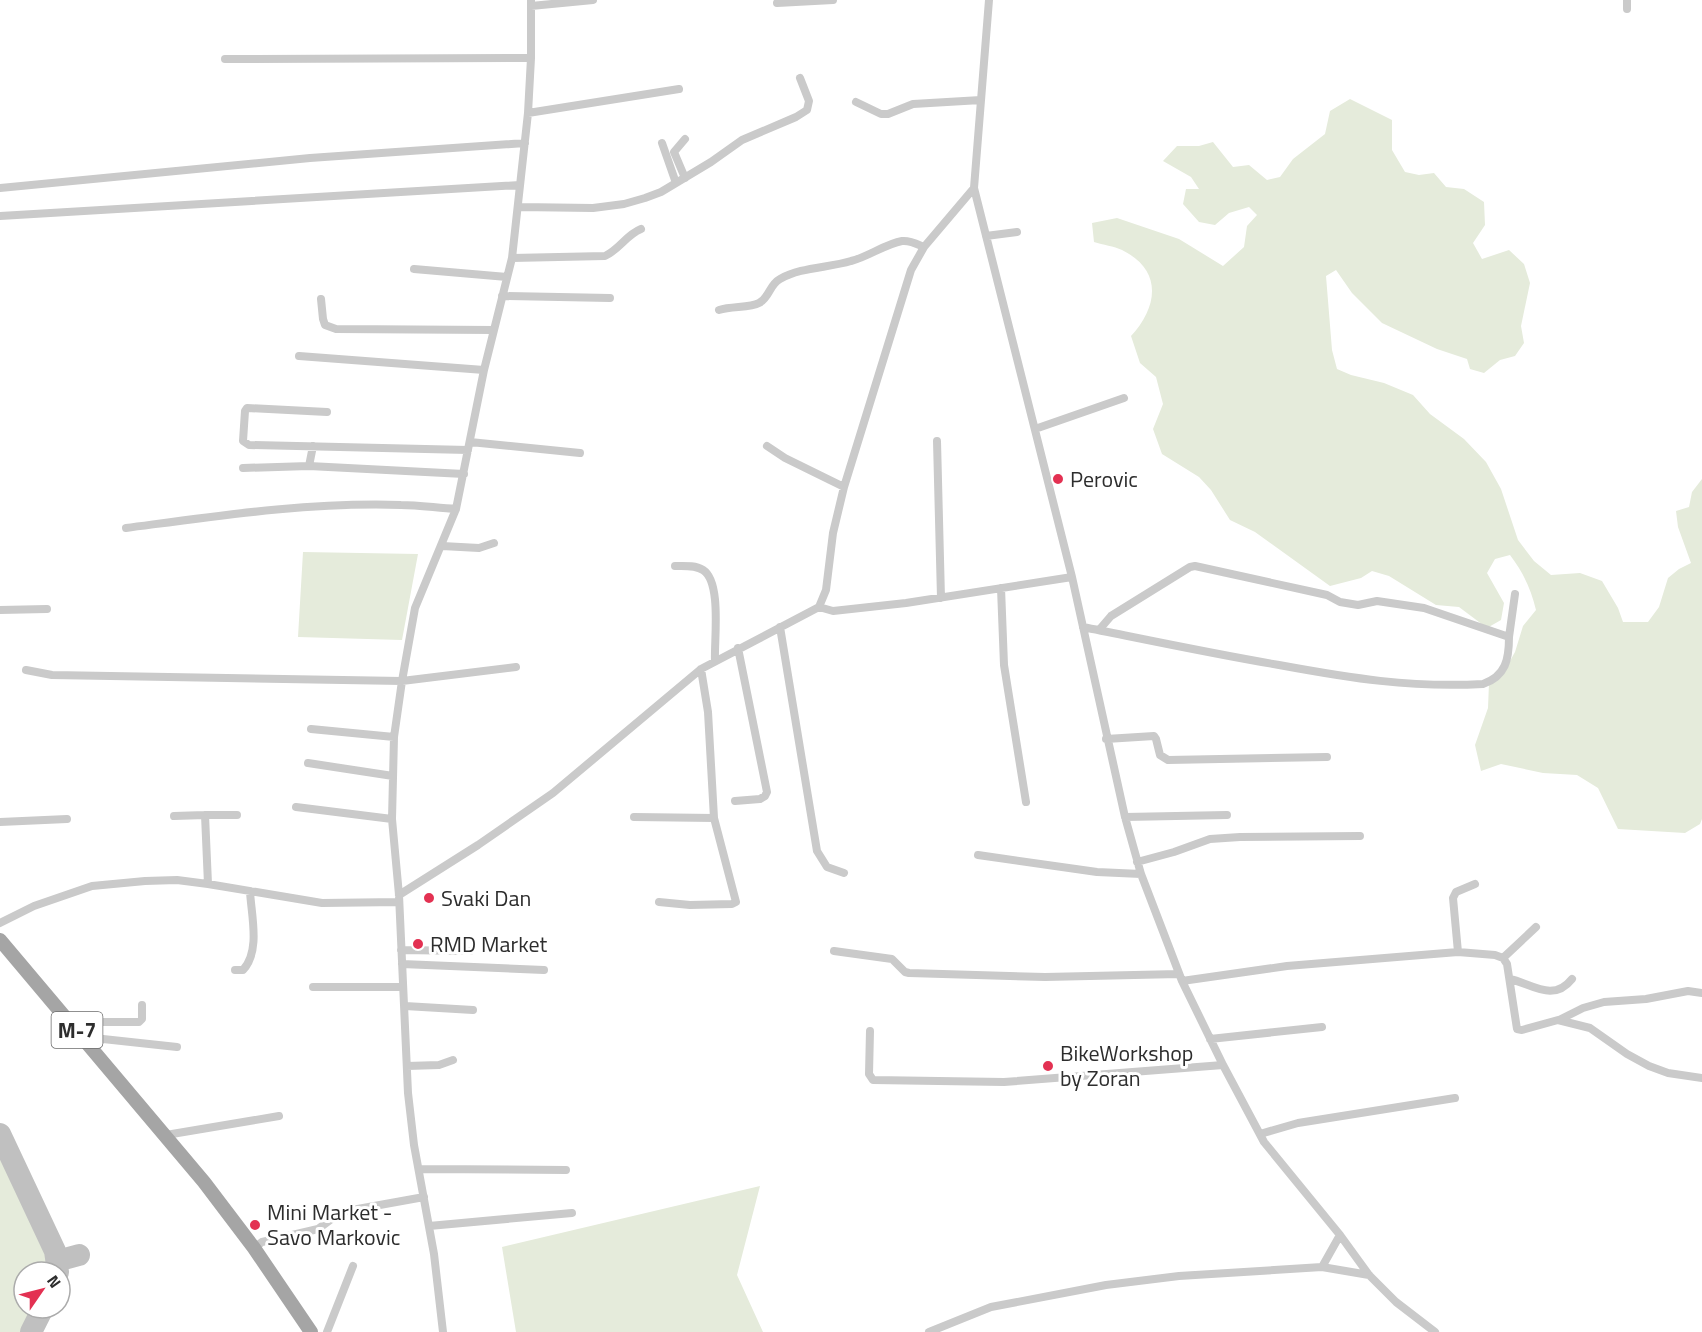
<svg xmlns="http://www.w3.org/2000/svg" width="1702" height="1332" font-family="'Titillium Web',sans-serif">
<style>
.green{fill:#e5ebdb}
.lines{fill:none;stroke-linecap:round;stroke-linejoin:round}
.taxiway{stroke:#c0c0c0;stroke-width:22}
.minor{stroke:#cacaca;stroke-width:8}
.primary{stroke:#a5a5a5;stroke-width:14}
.poi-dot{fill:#e33152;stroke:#fff;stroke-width:2}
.labels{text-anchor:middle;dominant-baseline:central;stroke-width:6;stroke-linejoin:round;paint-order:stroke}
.shield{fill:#fff;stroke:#6c6c6c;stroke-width:1.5}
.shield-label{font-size:21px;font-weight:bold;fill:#2d2d2d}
.poi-label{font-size:22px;fill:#2d2d2d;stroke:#fff;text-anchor:start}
</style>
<rect width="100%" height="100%" fill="#fff"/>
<path class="green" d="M1350,99L1392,120V150L1405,172L1419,175L1434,173L1446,187L1464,189L1484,202L1485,225L1473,243L1482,259L1509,250L1524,264L1530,283L1521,326L1524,343L1515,356L1500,360L1484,373L1470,369L1467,359L1437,349L1382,323L1352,293L1336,270L1326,276L1332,350L1337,369L1351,375L1384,383L1413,395L1430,414L1464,439L1486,462L1501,489L1518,540L1534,561L1551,575L1580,573L1602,581L1618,608L1623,622H1648L1659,607L1668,578L1679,569L1691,563L1678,527L1676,511L1689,507L1692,492L1702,479V819L1700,824L1685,833L1618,829L1598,788L1577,775L1543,773L1501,764L1481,771L1475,745L1488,708L1489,683L1506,668L1515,652L1523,626L1536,610C1531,589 1523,572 1510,555L1495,559L1487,573L1504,603L1501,620L1487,628L1459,607L1436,605L1389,576L1372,571L1361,578L1330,586L1255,532L1230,520L1211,490L1199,477L1162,454L1153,429L1163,404L1156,377L1140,363L1131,336C1158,307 1163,270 1122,250C1114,246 1103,245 1094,242L1092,223L1117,218L1179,239L1223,266L1244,247L1247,226L1257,215L1249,207L1229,213L1215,225L1199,222L1183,204L1186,189H1199L1191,177L1163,161L1177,146H1199L1213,142L1233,167L1249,165L1267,180L1280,177L1293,159L1325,134L1330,111Z
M303,552L418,554L402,640L298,637Z
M0,1152L49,1259V1272H24V1308H33L22,1332H0Z
M760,1186L737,1275L763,1332H516L502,1247Z"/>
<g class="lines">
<path class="taxiway" d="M0,1134L55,1251L58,1272
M57,1261L79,1255
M31,1332L43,1308"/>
<path class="minor" d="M777,3L833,0
M531,6L593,0
M1627,9V0
M225,59L531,58
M856,102L881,114H888L913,104L981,100
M528,113L679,89
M662,143L676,183
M685,178L674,152L685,139
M0,188L310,158L525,143
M974,188L1072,577L1125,817L1141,874L1182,981L1223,1065L1264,1142L1340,1235L1369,1275L1396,1302L1435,1332
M519,207L593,208L624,204L645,198L661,192L711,162L742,140L796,117L807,110L809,101L800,78
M0,216L520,185
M986,236L1017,232
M512,258L605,256C620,249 626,235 641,229
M414,269L507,277
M502,296L610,298
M321,299L323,319L325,325L336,329L494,330
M719,310C732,306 750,308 759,303C770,297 769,285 780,279C801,267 828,268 851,261C868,257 885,244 902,241C910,240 917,244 924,247
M299,356L484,370
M327,412L247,408L245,411L243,441L249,445L468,450
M1035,429L1124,398
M937,441L941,598
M470,442L580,453
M767,446L785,458L844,487
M309,466L313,446
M243,468L309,466L464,474
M126,528C217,516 309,502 401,505C419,505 437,508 456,509
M442,546L479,548L494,543
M675,566C684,566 695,565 703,570C722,582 714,640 715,661
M1001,588L1004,665L1026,802
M819,607L833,611L906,603L1072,577
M0,610L47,609
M780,627L817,851L827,867L844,873
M1083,627C1148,640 1214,654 1279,665C1350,678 1410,688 1483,684C1506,676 1509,659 1509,637
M1099,630L1111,616L1190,567L1195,566L1327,595L1340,602L1358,605L1377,601L1424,608L1509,637L1515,594
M26,670L52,675L402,681L516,667
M311,729L394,737
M1106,739L1154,736L1156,739L1160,755L1168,760L1327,757
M308,763L393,776
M735,801L760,799L765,796L767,792L738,648
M296,807L392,819
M174,816L205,815
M634,817L714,818
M1125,817L1227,815
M0,822L67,819
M978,855L1097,872L1141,874
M1137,862L1174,852L1210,839L1240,837L1360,836
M208,884L205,815H237
M399,895L478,845L553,793L701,669L819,607L826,590L833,533L844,487L911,270L924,247L974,188L989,0
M659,902L690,905L732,904L736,902L714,818L708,712L701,669
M0,923L34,906L92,886L145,881L177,880L208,884L322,903L399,902
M401,950L470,951
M834,951L892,959L905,972L909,973L1045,977L1179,974
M1458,952L1453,898L1456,892L1475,884
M1503,958L1536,927
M402,964L544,970
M235,970H243C261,951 251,914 250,891
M1510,979C1532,984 1553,1003 1572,979
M1182,981L1287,966L1458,952L1495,955L1503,958L1507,964L1517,1029L1522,1030L1558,1020L1590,1028L1627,1054L1649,1066L1668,1073L1702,1078
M313,987H403
M405,1006L473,1010
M1559,1020L1583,1008L1604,1002L1646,999L1688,991L1702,993
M75,1028L88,1022H139L142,1019V1005
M870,1031L869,1074L873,1080L1004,1082L1223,1065
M1210,1039L1322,1027
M91,1046L103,1039L177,1047
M407,1066L439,1065L453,1060
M1260,1134L1298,1123L1455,1098
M166,1135L279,1116
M419,1169L566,1170
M429,1226L572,1213
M254,1248L262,1242L318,1229L341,1212L424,1197
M1322,1267L1340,1235
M327,1332L353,1266
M443,1332L434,1254L414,1145L408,1093L399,895L392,819L394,737L402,681L415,608L456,509L484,370L512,258L528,113L531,58V0
M929,1332L991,1307L1106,1285L1179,1276L1322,1267L1369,1275"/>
<path class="primary" d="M0,940L204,1182L254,1248L311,1332"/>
</g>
<g class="poi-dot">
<circle cx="1058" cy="479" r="6"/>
<circle cx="429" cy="898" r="6"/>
<circle cx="418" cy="944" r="6"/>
<circle cx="1048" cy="1066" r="6"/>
<circle cx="255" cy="1225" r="6"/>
</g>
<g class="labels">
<rect class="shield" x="51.5" y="1012" width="51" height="36" rx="4.5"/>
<g class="shield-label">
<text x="77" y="1030">M-7</text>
</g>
<g class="poi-label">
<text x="1070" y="479">Perovic</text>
<text x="441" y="898">Svaki Dan</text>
<text x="430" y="944">RMD Market</text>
<text x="1060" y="1053">BikeWorkshop<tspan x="1060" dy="25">by Zoran</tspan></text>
<text x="267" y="1212">Mini Market -<tspan x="267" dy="25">Savo Markovic</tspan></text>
</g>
</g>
<g transform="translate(42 1290) rotate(55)"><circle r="28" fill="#ffffff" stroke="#ababab" stroke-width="1.5"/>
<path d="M0-4.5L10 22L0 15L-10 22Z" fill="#e33152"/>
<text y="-9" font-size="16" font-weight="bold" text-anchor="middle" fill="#2d2d2d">N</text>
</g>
</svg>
